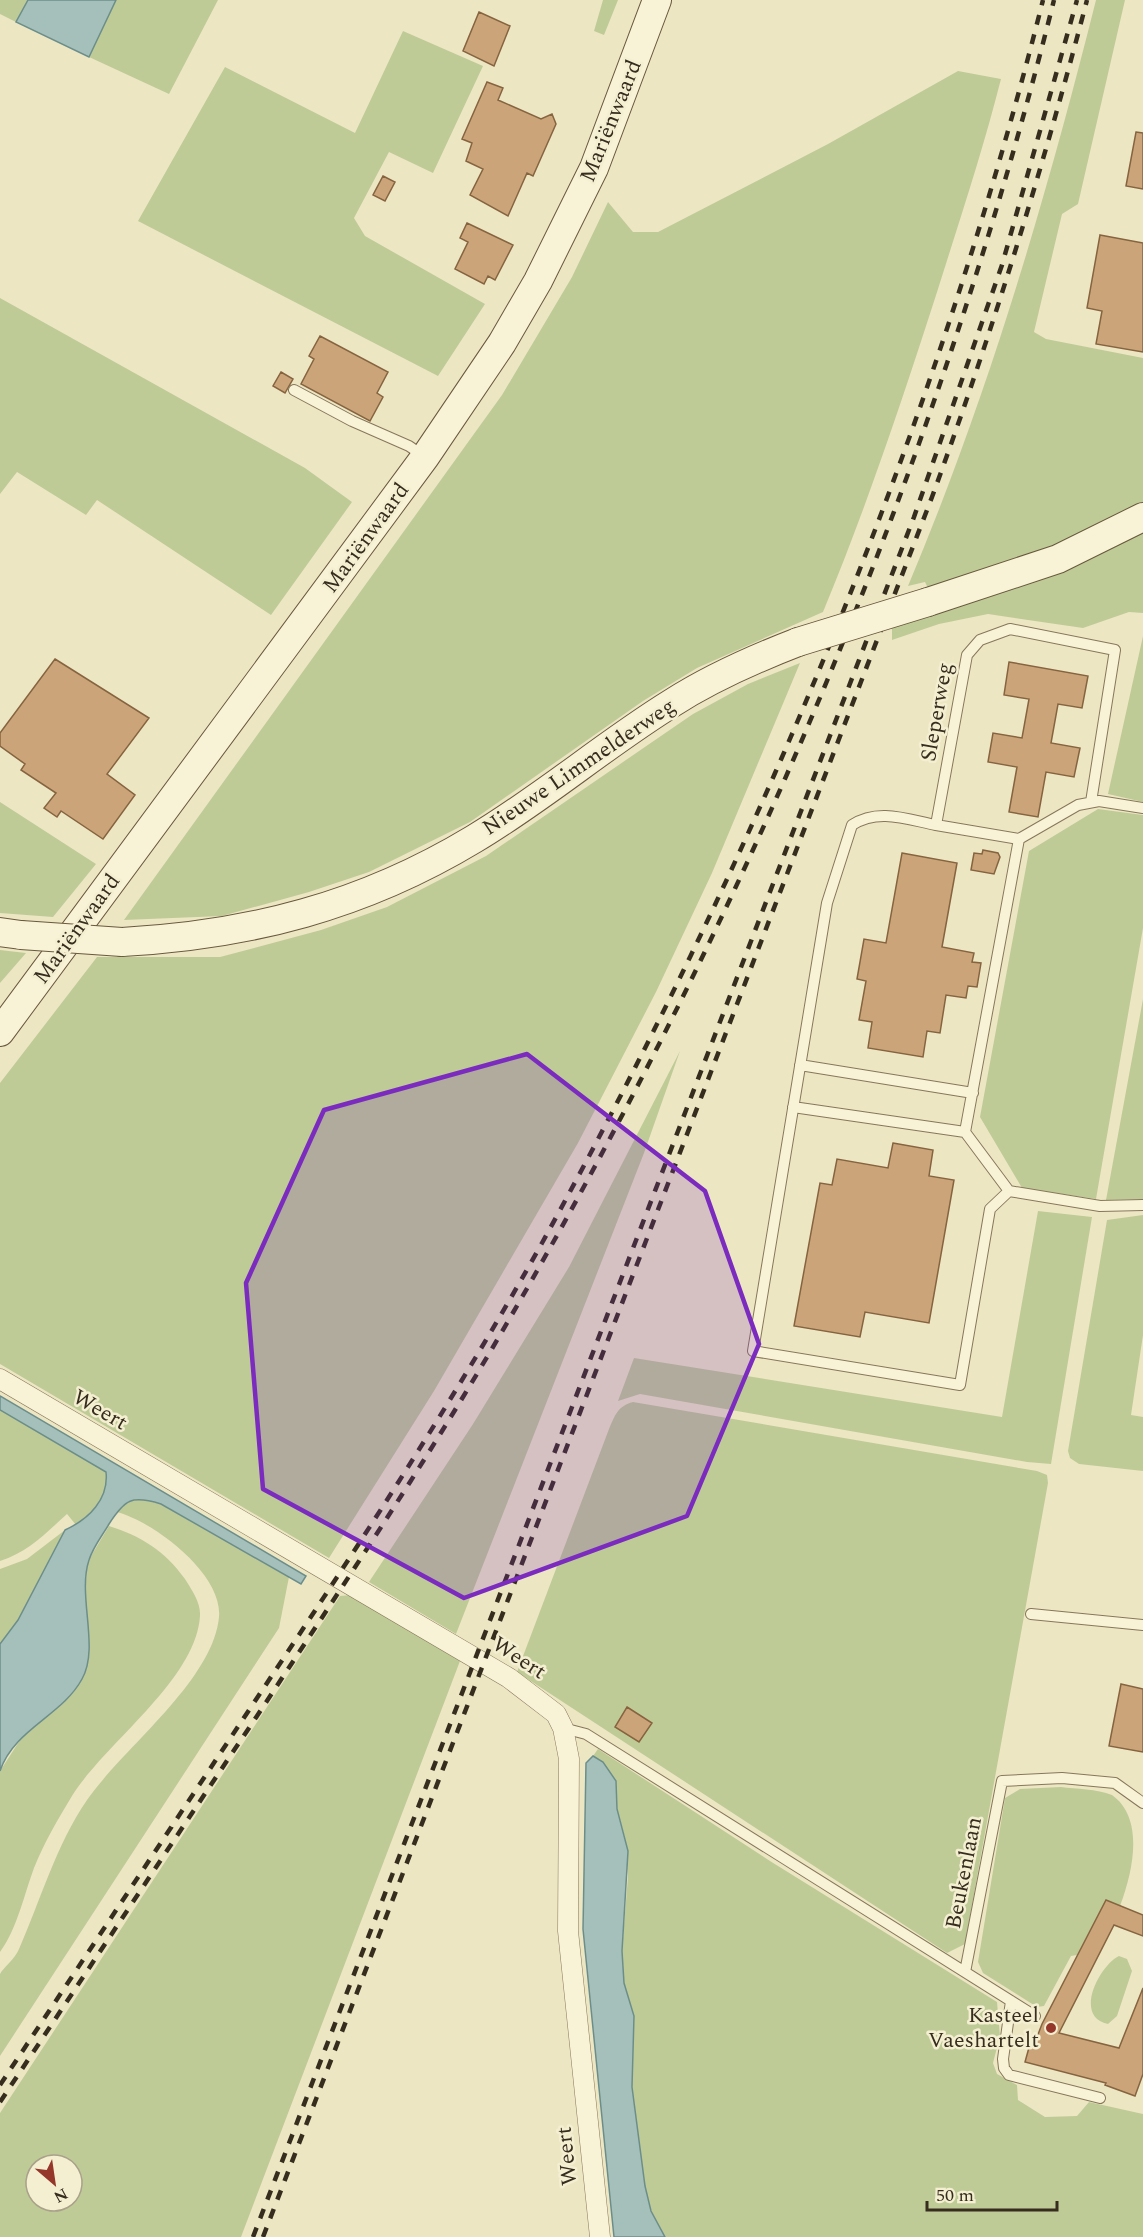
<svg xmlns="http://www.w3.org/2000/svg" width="1143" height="2237" font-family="Spectral,serif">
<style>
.green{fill:#bfcb97;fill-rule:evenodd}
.water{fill:#a5c0bb;stroke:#6c8e8a;stroke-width:1.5}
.building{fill:#cba579;stroke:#866440;stroke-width:1.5}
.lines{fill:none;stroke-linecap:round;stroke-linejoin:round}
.lane-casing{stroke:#87775a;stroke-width:12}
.street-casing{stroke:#87775a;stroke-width:21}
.secondary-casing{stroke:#69583d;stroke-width:30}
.lane{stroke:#f8f2d6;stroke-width:10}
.street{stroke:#f8f2d6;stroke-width:20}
.secondary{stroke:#f8f2d6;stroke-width:28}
.rail{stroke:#372d1e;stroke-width:4.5;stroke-dasharray:10 10;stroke-linecap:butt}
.secondary-bridge-casing{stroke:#69583d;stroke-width:30;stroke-linecap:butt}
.secondary-bridge{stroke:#f8f2d6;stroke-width:28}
.marked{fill:#7b2cbf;fill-opacity:0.2;stroke:#7b2cbf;stroke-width:4.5;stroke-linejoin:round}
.poi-dot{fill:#95372b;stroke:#f5efd2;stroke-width:2}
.labels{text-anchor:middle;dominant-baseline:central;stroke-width:5;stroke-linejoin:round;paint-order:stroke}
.street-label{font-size:22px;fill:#372d1e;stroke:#f5efd2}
.poi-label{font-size:22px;fill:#372d1e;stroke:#f5efd2;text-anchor:end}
</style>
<rect width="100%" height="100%" fill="#ede6c3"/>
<path class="green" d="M0,0H28L16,22L0,14Z
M116,0H218L169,94L89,57Z
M603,0H618L604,35L594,31Z
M1096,0H1125L1078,204L1062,214L1034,332L1046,339L1143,358V502L1078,537L1025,560L928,588L925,582L908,586C988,396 1046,199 1096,0Z
M403,31L483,66L433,173L389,152L354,218L365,236L485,304L438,376L138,221L225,67L355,133Z
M958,71L1001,79C983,150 960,219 938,289C903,398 867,506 823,612L697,668L643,701L470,822L369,872L309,892L222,916L124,920L502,395L572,277L608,202L633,232H658L828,144Z
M0,298L305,468L352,502L271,615L97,500L86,515L17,472L0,494Z
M1143,529V613L1129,612L1083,628L988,614L939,624L892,640V628L1008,590Z
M1143,636V802L1108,794Z
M800,663L712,873L656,992L578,1143L434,1391L329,1558L0,1364V1083L97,957H220L321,930L387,907L486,856L693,714L748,684Z
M0,802L96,864L53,917L0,913Z
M1098,809L1143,815V928L1096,1199L1022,1188L980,1117L1029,851Z
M0,950L26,953L0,983Z
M1143,999V1199L1106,1200Z
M680,1051L644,1153L456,1634L369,1582L473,1424L569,1267Z
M1038,1211L1092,1217L1051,1464L1027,1462L640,1394L618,1401L634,1358L1002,1417Z
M1143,1215V1335L1131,1415L1143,1417V1471L1079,1464L1070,1458L1068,1451L1107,1220Z
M633,1402L1037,1471L1047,1475L1048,1483L965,1944L947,1953L517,1672L609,1429C615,1415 618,1406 633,1402Z
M0,1410L106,1472C109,1500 95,1507 76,1525L67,1514C45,1534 28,1552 0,1561Z
M143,1499L161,1504L289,1577L279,1628L0,2056C0,2044 0,1981 0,1974C3,1968 15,1959 19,1949C41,1899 56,1845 87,1800C123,1748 213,1681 219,1617C223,1574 154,1522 117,1512L130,1501Z
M109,1526C141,1536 165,1551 185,1579C192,1590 201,1603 200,1616C196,1680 105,1743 72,1796C58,1819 44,1843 34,1868C24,1895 17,1929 0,1952V1771L22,1737L68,1698L89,1652L85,1589L88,1561Z
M65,1530L18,1620L0,1644V1569L27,1559Z
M351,1595L460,1661L241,2237H0V2113L340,1596ZM36,2165H72V2201H36Z
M598,1749L770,1861L997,2002L1000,2036L993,2063L997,2074L1017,2085L1018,2100L1045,2117L1077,2116L1089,2102L1143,2114V2237H665L651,2211L645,2186L632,2087L634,2016L624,1983L622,1951L628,1876L624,1834L617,1809L616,1781L593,1756Z
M1061,1787C1076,1789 1097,1789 1112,1795C1143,1817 1135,1866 1120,1906L1106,1901L1077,1955L1071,1956L1044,2006L1037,2007L983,1973L978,1962L1005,1798L1020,1789Z
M1119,1956L1127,1959L1132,1971L1117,2016L1108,2024C1072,2016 1101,1964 1119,1956Z"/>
<path class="water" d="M28,0H116L89,57L16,22Z
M0,1396L306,1576L301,1584L161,1504C132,1495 125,1499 109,1524C102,1536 93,1547 89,1560C77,1596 100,1647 82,1679C62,1716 14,1729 0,1771V1644L18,1620L65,1530C89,1519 109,1499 106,1472L0,1410Z
M593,1756L603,1762L616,1781L617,1809L628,1851L622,1951L624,1983L634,2016L632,2087L645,2186L651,2211L665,2237H614L583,1929L586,1763Z"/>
<path class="building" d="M479,12L510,26L494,66L463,51Z
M487,82L503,88L498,100L541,119L552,114L556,124L533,176L527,173L508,216L470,195L483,169L466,161L472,143L462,139Z
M1136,132L1143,133V189L1126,186Z
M383,176L395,182L385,201L373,195Z
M467,223L513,245L495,280L488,276L484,284L455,269L468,242L460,238Z
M1100,235L1143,243V352L1096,344L1102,311L1087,308Z
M320,336L388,372L377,393L383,397L370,421L301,384L314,359L309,356Z
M281,372L293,379L285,393L273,386Z
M55,659L149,718L107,774L135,795L103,839L61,811L57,817L44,808L56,793L21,770L25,764L0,746V733Z
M1009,662L1088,676L1082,708L1058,704L1051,743L1080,748L1074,777L1046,772L1038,817L1009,812L1017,767L988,762L993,733L1022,738L1029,699L1004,695Z
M983,850L998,853L1000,857L994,874L971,870L974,853L982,854Z
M902,853L957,863L942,947L974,953L972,962L981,963L977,987L968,986L966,998L946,995L940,1033L927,1031L923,1057L868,1048L872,1022L859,1020L866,981L857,979L864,939L886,943Z
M893,1143L933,1150L929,1176L954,1180L929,1323L865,1312L860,1337L794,1326L820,1183L832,1185L837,1159L888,1168Z
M1121,1684L1143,1689V1752L1109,1746Z
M627,1707L652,1723L639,1742L615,1727Z
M1106,1900L1143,1915V1936L1114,1925L1059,2033L1119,2048L1143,1988V2074L1135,2096L1105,2085L1106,2083L1025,2062L1030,2044L1034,2045L1042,2024Z"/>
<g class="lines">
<g class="lane-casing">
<path id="lane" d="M294,390L352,421L409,446L425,457
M1143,808L1099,801L1078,805L1019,839L965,1132L1009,1191L1100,1206L1143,1205
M936,825C906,819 878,808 852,825L827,903L753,1351L960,1385L990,1209L1009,1191
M1019,839L936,825L967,655L980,640L1010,629L1115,650L1091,802
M800,1065L973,1093
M793,1107L965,1132
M1031,1614L1143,1625
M563,1728L586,1734L1035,2016
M965,1972L1002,1781L1062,1778L1115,1783L1143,1803
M1011,2001L1003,2059L1004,2068L1009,2075L1100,2098"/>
</g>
<g class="street-casing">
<path id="street" d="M0,1379L509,1678L556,1714L563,1728L569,1759L568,1931L600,2237"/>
</g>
<g class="secondary-casing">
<path id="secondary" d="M928,602L1058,559L1143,517
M0,932L21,935
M122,942C250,935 363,906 474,839C543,798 604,745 672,703C711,678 754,659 798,642
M0,1032L425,457L502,343L538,281L594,168L657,0"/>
</g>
<use href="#lane" class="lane"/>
<use href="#street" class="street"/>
<use href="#secondary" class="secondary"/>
<path class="rail" d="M0,2085C87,1954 174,1823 261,1692C359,1545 456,1397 542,1243C758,851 934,434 1043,0
M0,2102C86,1973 171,1844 257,1716C340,1590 424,1465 500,1335C743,920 937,468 1054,0
M253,2237L914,517L1002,265L1077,0
M263,2237L932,497C992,333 1043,168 1087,0"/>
<g class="secondary-bridge-casing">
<path id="secondary-bridge" d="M798,642L928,602
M21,935L122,942"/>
</g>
<use href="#secondary-bridge" class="secondary-bridge"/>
</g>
<path class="marked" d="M527,1054L705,1191L759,1344L687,1516L464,1598L263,1489L246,1283L324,1110Z"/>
<circle class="poi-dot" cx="1051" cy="2028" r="6"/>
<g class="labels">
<g class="street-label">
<text transform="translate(611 121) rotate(-68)">Mariënwaard</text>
<text transform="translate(366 538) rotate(-54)">Mariënwaard</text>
<text transform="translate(937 712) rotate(-80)">Sleperweg</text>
<text transform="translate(579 767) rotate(-34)">Nieuwe Limmelderweg</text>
<text transform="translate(77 929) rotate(-54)">Mariënwaard</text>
<text transform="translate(100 1410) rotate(30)">Weert</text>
<text transform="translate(519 1658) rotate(33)">Weert</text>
<text transform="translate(964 1873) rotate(-79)">Beukenlaan</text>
<text transform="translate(567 2156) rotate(-96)">Weert</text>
</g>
<g class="poi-label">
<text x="1039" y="2015">Kasteel<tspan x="1039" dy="25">Vaeshartelt</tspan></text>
</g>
</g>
<g transform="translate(54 2183) rotate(151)"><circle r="28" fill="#f5efd2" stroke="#a9a18a" stroke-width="1.5"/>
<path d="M0-4.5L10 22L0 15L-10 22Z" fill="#95372b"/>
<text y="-9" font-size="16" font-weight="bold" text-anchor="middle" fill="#372d1e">N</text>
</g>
<path d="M927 2201v9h130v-9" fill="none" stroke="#372d1e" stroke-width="3"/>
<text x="936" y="2201" font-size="18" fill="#372d1e" stroke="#f5efd2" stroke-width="4.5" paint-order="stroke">50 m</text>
</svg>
